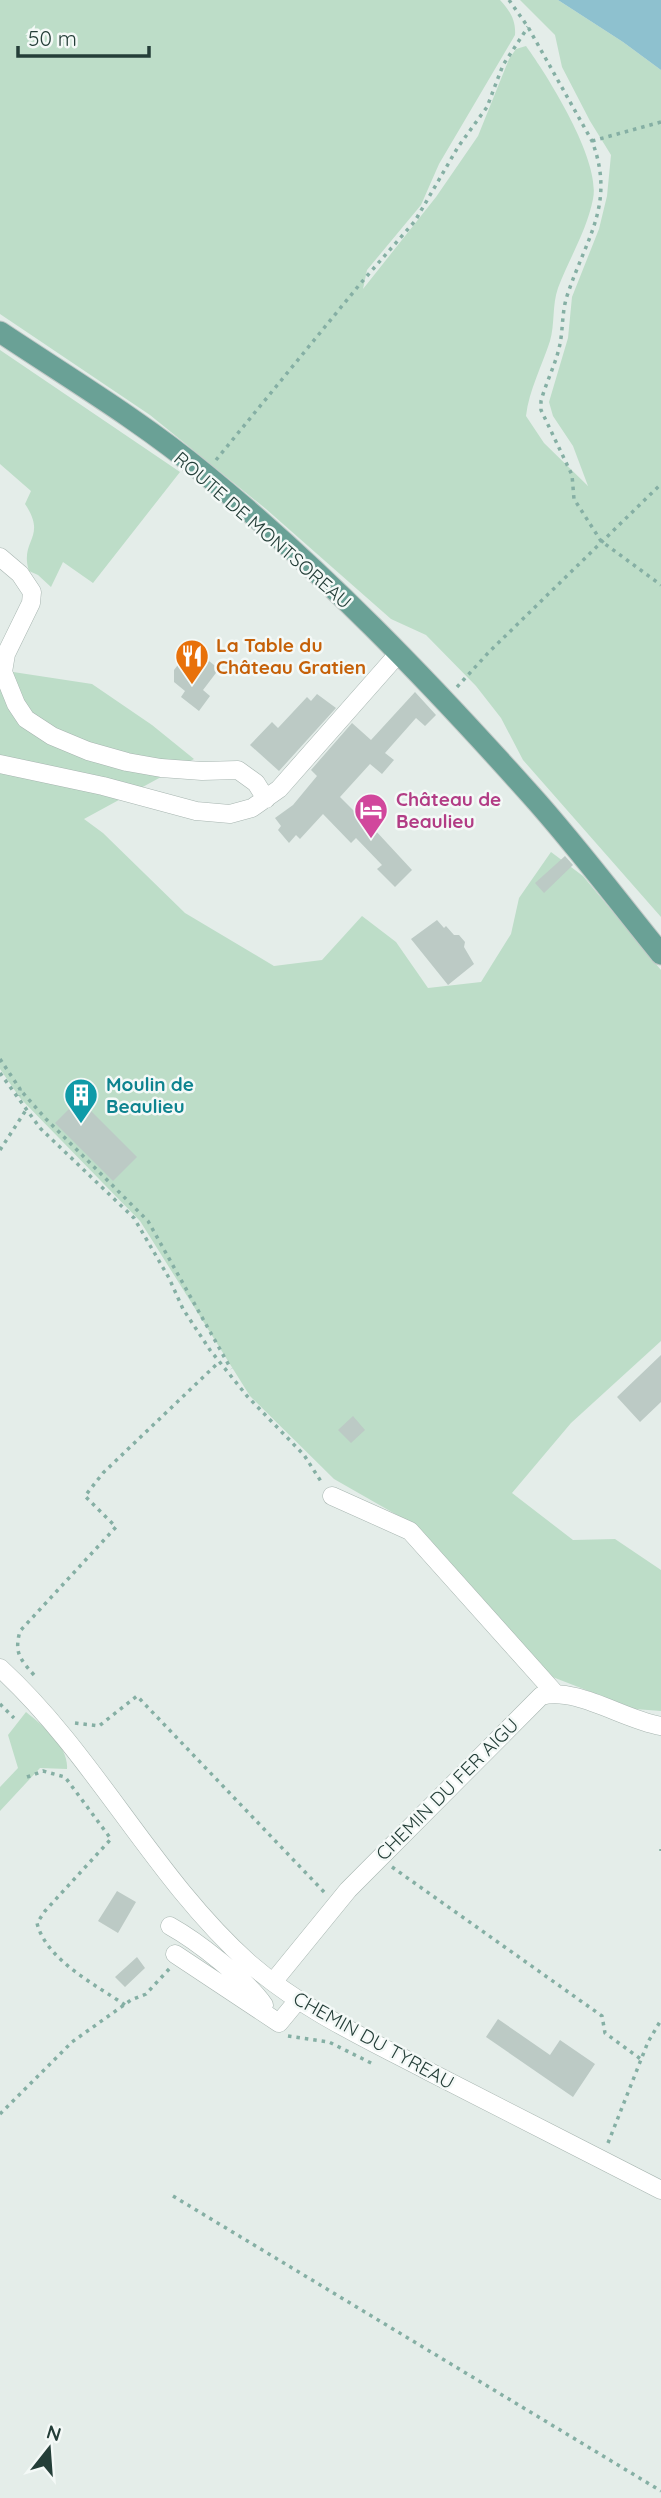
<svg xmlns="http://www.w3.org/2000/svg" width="661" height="2498" font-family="Quicksand,sans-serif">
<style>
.green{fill:#bdddc8}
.water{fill:#8ec1cf}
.building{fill:#bccac5}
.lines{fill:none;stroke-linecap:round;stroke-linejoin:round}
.minor-casing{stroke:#a7b5b0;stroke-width:19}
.major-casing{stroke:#c2c9c7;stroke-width:23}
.path{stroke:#85afa4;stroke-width:3.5;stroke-dasharray:3.5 5;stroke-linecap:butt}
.minor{stroke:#fff;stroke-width:18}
.major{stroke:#6aa196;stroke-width:21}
.labels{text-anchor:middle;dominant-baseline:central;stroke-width:5;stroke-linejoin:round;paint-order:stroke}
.street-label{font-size:19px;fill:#243e38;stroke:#f4f9f7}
.food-label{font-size:19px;font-weight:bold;fill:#c56008;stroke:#f4f9f7;text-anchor:start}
.hotel-label{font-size:19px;font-weight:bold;fill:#b23c85;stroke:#f4f9f7;text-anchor:start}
.culture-label{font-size:19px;font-weight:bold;fill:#0d838f;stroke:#f4f9f7;text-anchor:start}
</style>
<rect width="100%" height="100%" fill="#e4ede9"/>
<path class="green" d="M0,0H500C510,11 516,20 515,35L439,164L421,205L367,270L363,289L436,197L478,136L509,59L516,49L526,46C549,78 601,161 593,199C587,230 569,259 558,288C552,305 555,324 550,341C542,366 529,390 526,416L544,443L588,486L573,446L553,416L549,402L568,338L572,297L599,229L607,196L611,155L590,121L562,67L555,35L520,0H558L623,42L661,70V917L523,760L501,718L476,686L426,635L391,619L266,509L150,415L0,314Z
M0,350L180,472L93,583L63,562L51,587L38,575L29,571C19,540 48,538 25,504L31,491L0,464Z
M0,670L92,684L152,725L194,759L84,819L103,833L185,913L274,966L322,960L362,916L396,942L428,988L481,982L511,934L519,898L551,852L583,876L661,970V1341L571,1423L512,1493L573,1540L615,1539L661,1570V1711L635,1709L550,1676L418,1527L334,1479L250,1396L140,1221L20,1098L0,1069Z
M26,1712C42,1725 69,1746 67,1769L40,1768L0,1811V1787L18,1768L8,1735Z"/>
<path class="water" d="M558,0H661V70L623,42Z"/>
<path class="building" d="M192,656L205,667L209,661L219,669L203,690L210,696L199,711L181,697L185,691L174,682V670L184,657L188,661Z
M415,692L436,715L425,726L416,718L385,753L394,760L382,774L370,764L340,797L361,818L362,816L412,870L395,887L377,869L382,865L356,838L351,843L323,814L300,839L296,835L289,843L278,830L281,826L275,818L293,805L317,776L311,770L352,723L371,740Z
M317,694L336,708L279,771L250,745L272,722L278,728L307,697L311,701Z
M565,856L573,865L544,893L535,883Z
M437,920L444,928L446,926L454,935H459L465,942L464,947L474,964L448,985L411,939Z
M79,1099L137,1157L113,1181L55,1123Z
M661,1355V1402L640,1422L617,1397Z
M353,1416L365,1430L351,1443L338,1430Z
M117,1891L136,1902L118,1933L98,1921Z
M137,1957L145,1968L125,1987L115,1977Z
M498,2019L550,2055L560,2040L595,2064L573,2097L486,2037Z"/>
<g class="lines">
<g class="minor-casing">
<path id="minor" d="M0,557L20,574L32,592L31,603L6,654L3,672L16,704L26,719L52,736L88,751L127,762L161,768L202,771L238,770L256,783L266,799
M0,764L103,786L196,811L230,814L252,808L279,789L398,654
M332,1496L410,1531L554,1692
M0,1668C95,1755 153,1877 249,1963C303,2010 367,2039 430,2072C507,2111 584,2151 661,2190
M170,1926C197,1941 246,1979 264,2005
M175,1954L279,2023L298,2000
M273,1982L348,1890L541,1696C576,1686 624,1720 661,1726"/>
</g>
<g class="major-casing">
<path id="major" d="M0,332C69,378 141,421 205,474C322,570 429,681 530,794C576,845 617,900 661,954"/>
</g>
<path class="path" d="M509,0L528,27L592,141C616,204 586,238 567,296C562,311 563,329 560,344C556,364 546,382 541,401V410L572,475L574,499L601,541L661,585
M592,141L661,122
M216,460L360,284L415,221L458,147L487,107L503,65L528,27
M457,687L489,652L661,484
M0,1059L20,1089L19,1096
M0,1073L40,1128L134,1218L169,1278L183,1309L210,1350L247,1396L304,1455L322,1483
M23,1093L46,1119L148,1221L231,1369
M0,1150L26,1110
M34,1675C20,1659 14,1653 20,1631L116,1527L85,1496L103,1473L219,1362
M0,1704L14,1718
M75,1723L99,1726L137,1696L326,1894
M27,1777L43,1771L65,1777L111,1839L45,1911L37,1923C46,1960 96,1985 125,2005
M661,1849V1851
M392,1867L602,2016L605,2033L642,2060
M288,2036L329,2042L373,2064
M0,2114L72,2042L131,2000L146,1994L170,1968
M608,2143L648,2042L661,2020
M173,2196L661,2491"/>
<use href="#minor" class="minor"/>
<use href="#major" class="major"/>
</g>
<defs>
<g id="restaurant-pin" transform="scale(1.75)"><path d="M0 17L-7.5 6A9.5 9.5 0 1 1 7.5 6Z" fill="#e8710a" stroke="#f4f9f7"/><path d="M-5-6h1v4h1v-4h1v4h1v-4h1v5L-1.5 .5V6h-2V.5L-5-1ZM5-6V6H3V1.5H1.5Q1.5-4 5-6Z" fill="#fff"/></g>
<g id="hotel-pin" transform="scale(1.75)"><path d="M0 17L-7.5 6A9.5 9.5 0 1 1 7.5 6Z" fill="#d1479c" stroke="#f4f9f7"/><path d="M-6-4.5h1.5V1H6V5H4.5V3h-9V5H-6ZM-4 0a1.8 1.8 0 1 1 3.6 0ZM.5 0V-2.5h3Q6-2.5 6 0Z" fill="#fff"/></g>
<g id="building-pin" transform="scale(1.75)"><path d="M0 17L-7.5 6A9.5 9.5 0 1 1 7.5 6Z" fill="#0f9aa8" stroke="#f4f9f7"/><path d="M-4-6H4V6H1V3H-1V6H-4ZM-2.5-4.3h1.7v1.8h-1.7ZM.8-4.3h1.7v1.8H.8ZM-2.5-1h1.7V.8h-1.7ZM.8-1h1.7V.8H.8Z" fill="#fff"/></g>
</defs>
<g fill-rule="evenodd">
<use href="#restaurant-pin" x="192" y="656"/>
<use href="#hotel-pin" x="371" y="810"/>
<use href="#building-pin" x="81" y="1095"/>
</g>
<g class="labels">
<g class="street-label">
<text transform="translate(263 530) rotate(41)">ROUTE DE MONTSOREAU</text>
<text transform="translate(447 1789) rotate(-45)">CHEMIN DU FER AIGU</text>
<text transform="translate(374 2040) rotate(29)">CHEMIN DU TYREAU</text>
</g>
<g class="food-label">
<text x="216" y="645">La Table du<tspan x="216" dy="22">Château Gratien</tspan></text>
</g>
<g class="hotel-label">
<text x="396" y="799">Château de<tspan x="396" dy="22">Beaulieu</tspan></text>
</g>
<g class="culture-label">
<text x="106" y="1084">Moulin de<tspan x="106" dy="22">Beaulieu</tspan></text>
</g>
</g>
<g transform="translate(49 2449) rotate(17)" stroke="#f4f9f7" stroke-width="5" paint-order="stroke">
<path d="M0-5L12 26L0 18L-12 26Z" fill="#243e38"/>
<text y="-10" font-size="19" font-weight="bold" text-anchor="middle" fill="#243e38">N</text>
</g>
<path d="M18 46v10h131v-10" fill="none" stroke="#243e38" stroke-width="3.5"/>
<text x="28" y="46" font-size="21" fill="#243e38" stroke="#f4f9f7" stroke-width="5" paint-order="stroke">50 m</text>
</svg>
